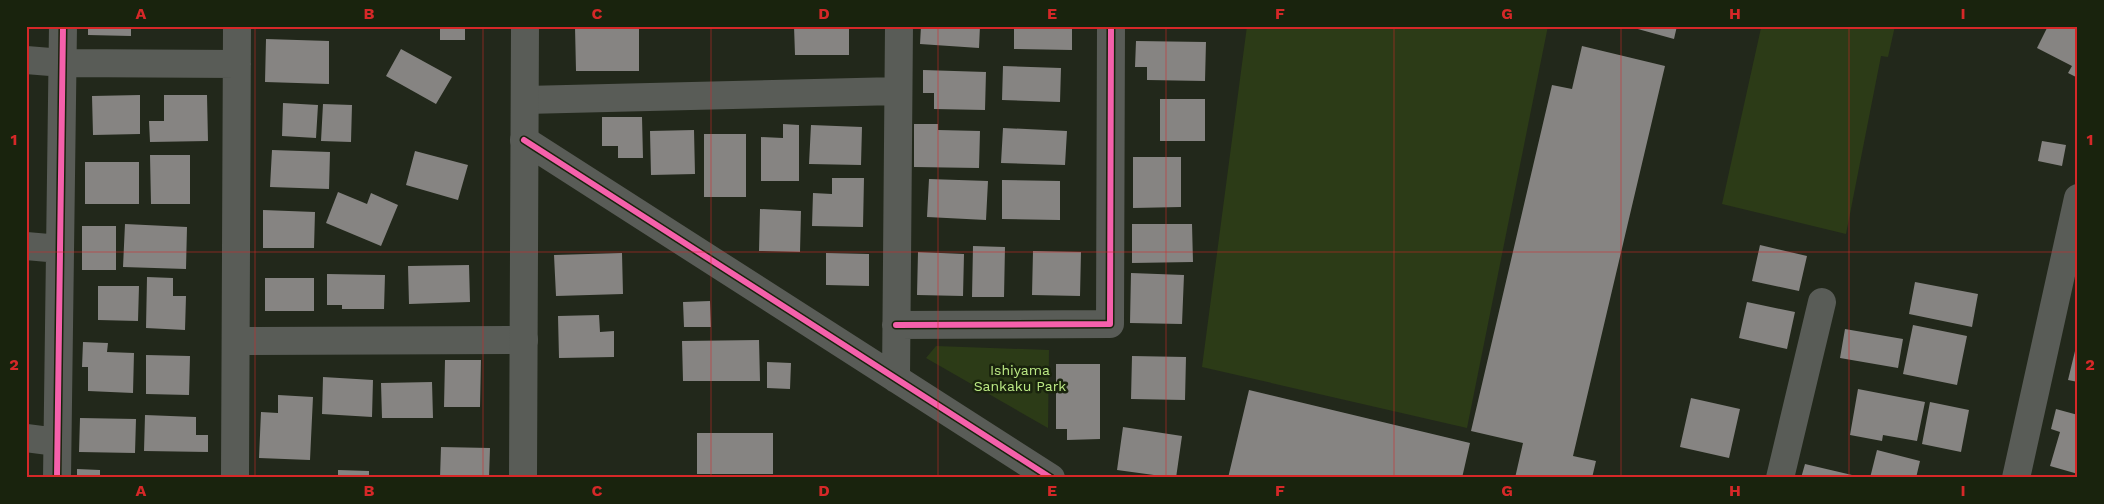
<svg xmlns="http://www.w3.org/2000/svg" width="2104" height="504" font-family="'Work Sans',sans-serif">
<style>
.green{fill:#2c3b17}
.building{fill:#868482}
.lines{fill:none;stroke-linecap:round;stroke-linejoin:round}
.minor{stroke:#595c57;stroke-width:28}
.tertiary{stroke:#595c57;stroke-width:28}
.cycleway-casing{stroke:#19230d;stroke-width:9}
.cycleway{stroke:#f560ab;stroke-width:6}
.grid{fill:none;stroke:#d62828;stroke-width:1;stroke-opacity:0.55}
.labels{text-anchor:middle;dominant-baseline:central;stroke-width:5;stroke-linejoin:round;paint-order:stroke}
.park-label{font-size:14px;fill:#bbe884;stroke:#19230d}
.neatline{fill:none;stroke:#d62828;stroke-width:2}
.grid-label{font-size:16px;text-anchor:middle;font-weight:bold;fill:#d62828}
</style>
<rect width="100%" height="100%" fill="#22281b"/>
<path class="green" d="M1247,26H1548L1467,428L1202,367Z
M1765,26H1895L1888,57L1881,56L1846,234L1722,204L1761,28L1764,29Z
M936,346L1049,350L1048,428L926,358Z"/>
<path class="building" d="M88,26H131V36L88,35Z
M440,26H465V40H440Z
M794,26H849V55H795Z
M921,26H980L979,48L920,44Z
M1014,26H1072V50L1014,49Z
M1627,26H1677L1674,39Z
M2048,26H2078V78L2068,73L2072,66L2037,48Z
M575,27H639V71H576Z
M266,39L329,41V84L265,82Z
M1136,41L1206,42L1205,81L1147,80V67H1135Z
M1582,46L1665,66L1573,456L1596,461L1592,478H1515L1523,443L1471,431L1552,85L1572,89Z
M401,49L452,77L436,104L386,76Z
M1003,66L1061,68L1060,102L1002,100Z
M923,70L986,72L985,110L934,109V93H923Z
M140,95V134L93,135L92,96Z
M164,95H207L208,141L150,142L149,121H164Z
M1160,99H1205V141H1160Z
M283,103L318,105L316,138L282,136Z
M323,104L352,105L351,142L321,141Z
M602,117H642L643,158H618V146H602Z
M783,124L799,125V181H761V137L783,138Z
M914,124H938V130L980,131L979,168L914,167Z
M811,125L862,127L861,165L809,164Z
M1003,128L1067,131L1065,165L1001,163Z
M694,130L695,174L651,175L650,131Z
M704,134H746V197H704Z
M2042,141L2066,145L2062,166L2038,161Z
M272,150L330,152L329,189L270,187Z
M415,151L468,165L458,200L406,185Z
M150,155H190V204H151Z
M1133,157H1181V207L1133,208Z
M85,162H139V204H85Z
M832,178H864L863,227L812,226L813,193L832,194Z
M929,179L988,181L986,220L927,217Z
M1002,180L1060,181V220L1002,219Z
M338,192L367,204L371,193L398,205L381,246L326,223Z
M760,209L801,211L800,252L759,251Z
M263,210L315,212L314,248H263Z
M125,224L187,227L186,269L123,267Z
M1132,224H1192L1193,262L1132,263Z
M82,226H116V270H82Z
M1760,245L1807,256L1799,291L1752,281Z
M973,246L1005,247L1004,297H972Z
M1033,251L1081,252L1080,296L1032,295Z
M918,252L964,254L963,296L917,295Z
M622,253L623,294L556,296L554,255Z
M826,253L869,254V286L826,285Z
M469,265L470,302L409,304L408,266Z
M1131,273L1184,275L1182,324L1130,323Z
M327,274L385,275L384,309H342V305H327Z
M147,277L173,278V296H186L185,330L146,328Z
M265,278H314V311H265Z
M1915,282L1978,294L1972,327L1909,314Z
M98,286H139L138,321L98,320Z
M710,301L711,327H684L683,302Z
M1747,302L1795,312L1787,349L1739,338Z
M599,315L600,332L614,331V357L559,358L558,316Z
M1913,325L1967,336L1957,385L1903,374Z
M1845,329L1903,339L1898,368L1840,358Z
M759,340L760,381H683L682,341Z
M83,342L108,343L107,352L134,353L133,393L88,391V367H82Z
M2075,351L2078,352V382L2068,380Z
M146,355L190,356L189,395L146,394Z
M1132,356L1186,357L1185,400L1131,399Z
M445,360H481L480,407H444Z
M767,362L791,363L790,389L767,388Z
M1056,364H1100V439L1067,440V429H1056Z
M323,377L373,380L372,417L322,414Z
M432,382L433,418H382L381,383Z
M1858,389L1925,402L1917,441L1883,435L1882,441L1850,435Z
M1249,390L1470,443L1462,478H1228Z
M278,395L313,397L310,460L259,458L261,412L278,413Z
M1691,398L1740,409L1729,458L1680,447Z
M1930,402L1969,410L1961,452L1922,444Z
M2056,409L2078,415V474L2050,466L2060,432L2051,429Z
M145,415L196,417V435H208V452L144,451Z
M80,418L136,419L135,453L79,452Z
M1123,427L1182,436L1176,478L1117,470Z
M697,433H773V474H697Z
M441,447L490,448L489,478H440Z
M1877,450L1920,461L1916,478H1870Z
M1805,464L1852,475L1851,478H1801Z
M77,469L100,470V478H77Z
M338,470L369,471V478H338Z"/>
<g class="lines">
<path class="minor" d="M26,60L63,63L237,64
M525,100L898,91
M524,140L1051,478
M26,246L60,249
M896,325L1110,324L1111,26
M236,341L524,340
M896,379L899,26
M26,438L57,442
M57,478L63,26
M235,478L237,26
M1780,478L1822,302
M2016,478L2078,198"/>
<path class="tertiary" d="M523,478L525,26"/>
<g class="cycleway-casing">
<path id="cycleway" d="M524,140L1051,478
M896,325L1110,324L1111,26
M57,478L63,26"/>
</g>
<use href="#cycleway" class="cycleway"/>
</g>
<path class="grid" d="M255,26V478M483,26V478M711,26V478M938,26V478M1166,26V478M1394,26V478M1621,26V478M1849,26V478M26,252H2078"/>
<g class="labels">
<g class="park-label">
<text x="1020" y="370">Ishiyama<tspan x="1020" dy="16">Sankaku Park</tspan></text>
</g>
</g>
<rect width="2104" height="504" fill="none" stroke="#19230d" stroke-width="55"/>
<rect x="28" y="28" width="2048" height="448" class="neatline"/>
<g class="grid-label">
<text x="141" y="19">A</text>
<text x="369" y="19">B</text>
<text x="597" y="19">C</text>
<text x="824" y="19">D</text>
<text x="1052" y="19">E</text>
<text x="1280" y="19">F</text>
<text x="1507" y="19">G</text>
<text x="1735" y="19">H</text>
<text x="1963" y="19">I</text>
<text x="14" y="145">1</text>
<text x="2090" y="145">1</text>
<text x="14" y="370">2</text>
<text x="2090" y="370">2</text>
<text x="141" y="496">A</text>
<text x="369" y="496">B</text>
<text x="597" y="496">C</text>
<text x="824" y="496">D</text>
<text x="1052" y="496">E</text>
<text x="1280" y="496">F</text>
<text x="1507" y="496">G</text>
<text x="1735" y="496">H</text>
<text x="1963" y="496">I</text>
</g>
</svg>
